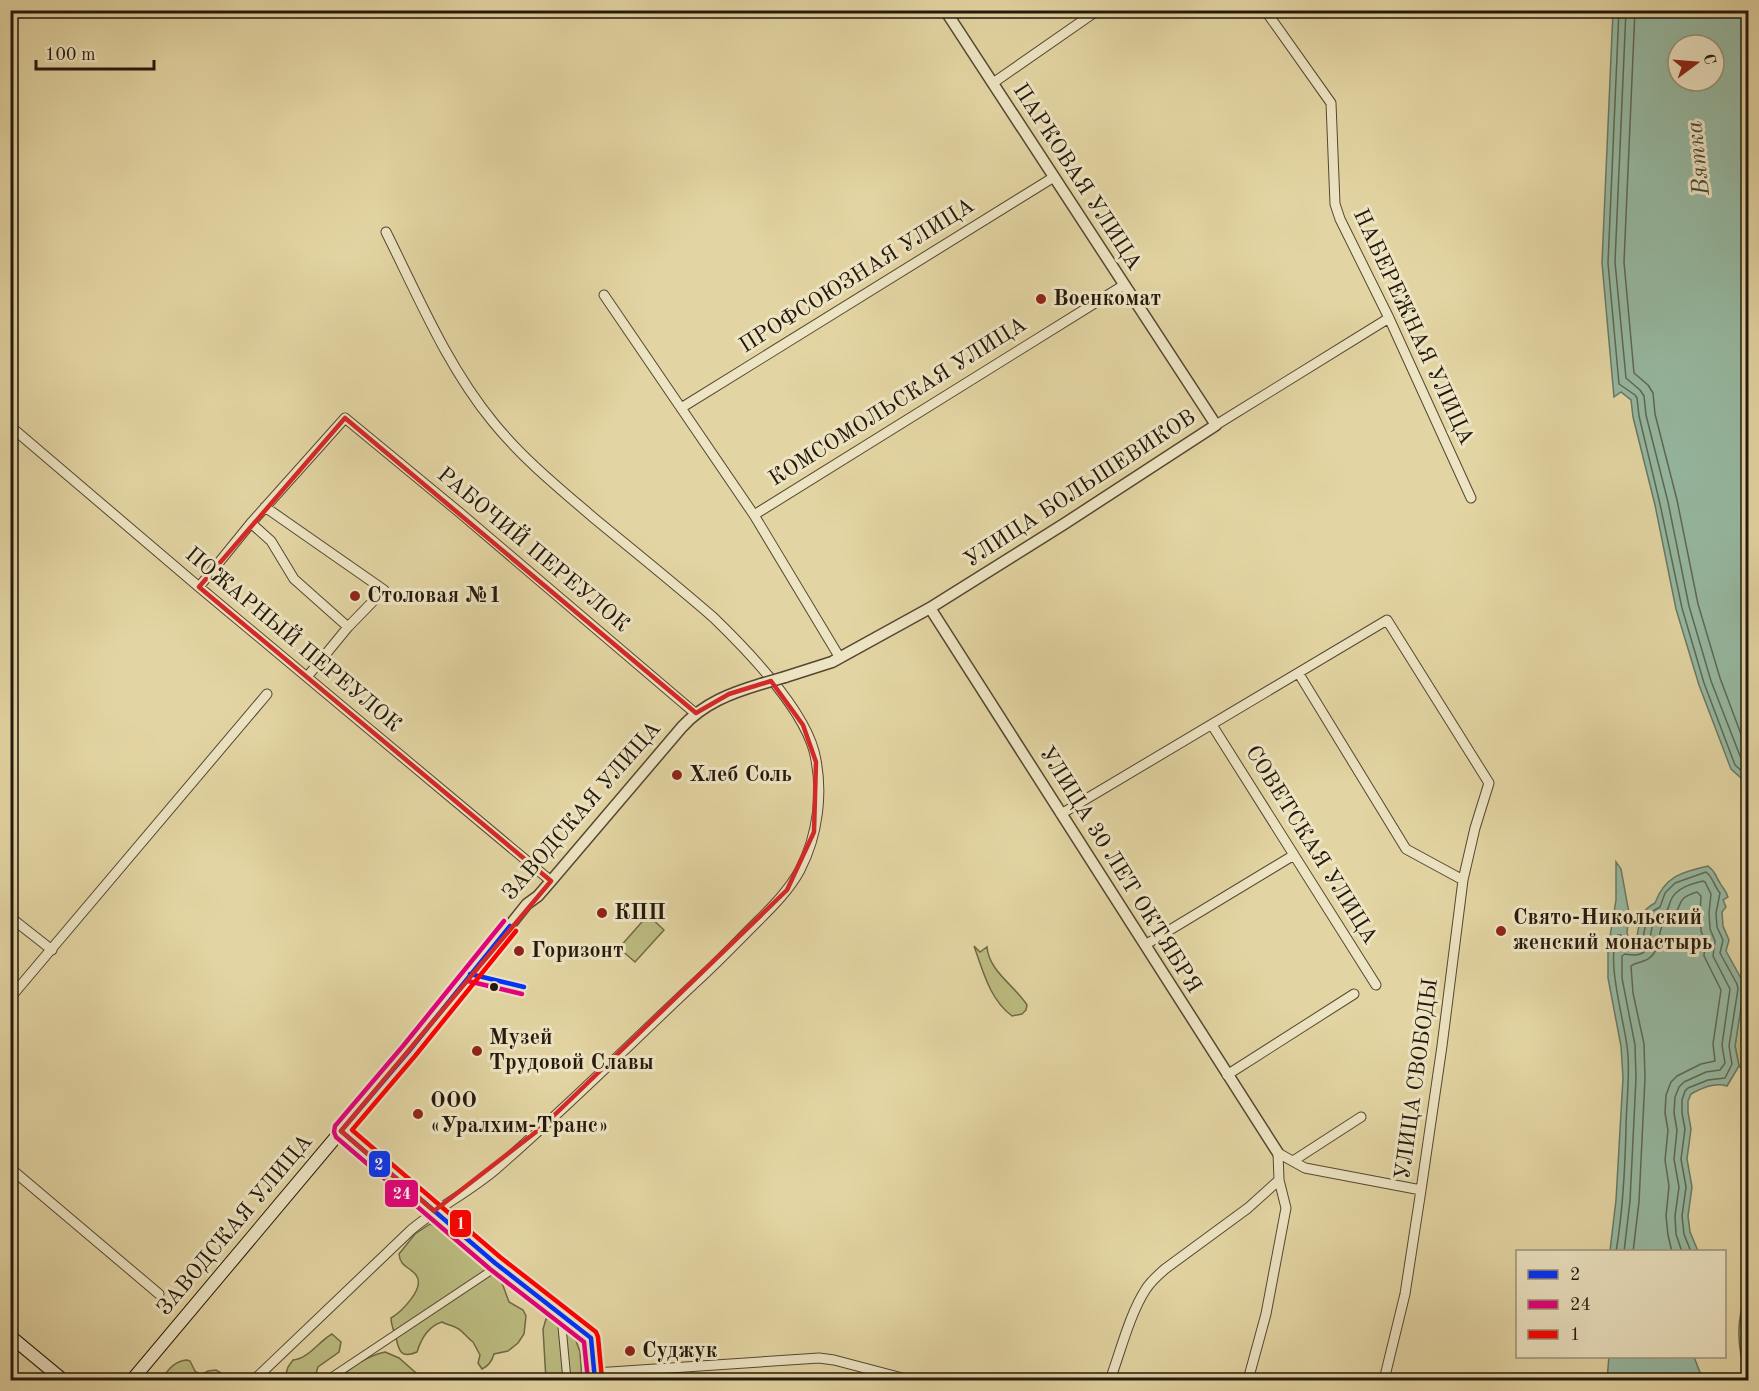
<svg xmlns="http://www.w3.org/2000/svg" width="1759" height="1391" font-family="'Old Standard TT',serif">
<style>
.green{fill:#bbbb80;stroke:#706a46;stroke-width:1.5}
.water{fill:#96b9a2;stroke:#697966;stroke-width:1.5;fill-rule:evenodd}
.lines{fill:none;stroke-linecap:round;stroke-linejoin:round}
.shore{stroke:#5e6857;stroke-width:1.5}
.pedestrian-casing{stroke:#544732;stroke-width:9}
.minor-casing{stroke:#544732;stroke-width:11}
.tertiary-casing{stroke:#544732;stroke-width:13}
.secondary-casing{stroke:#25180c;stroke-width:14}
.pedestrian{stroke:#ede4c3;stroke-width:7}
.minor{stroke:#ede4c3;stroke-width:9}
.tertiary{stroke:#ede4c3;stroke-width:10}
.secondary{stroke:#ede4c3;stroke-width:12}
.tertiary-bridge-casing{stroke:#544732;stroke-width:13;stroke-linecap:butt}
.secondary-bridge-casing{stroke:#25180c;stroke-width:14;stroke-linecap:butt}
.tertiary-bridge{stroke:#ede4c3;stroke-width:10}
.secondary-bridge{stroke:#ede4c3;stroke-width:12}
.bus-1-casing{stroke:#ede4c3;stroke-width:9}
.bus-2-casing{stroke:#ede4c3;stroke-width:9}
.bus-3-casing{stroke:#ede4c3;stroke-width:9}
.bus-1{stroke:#0032ff;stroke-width:4.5}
.bus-2{stroke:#e5007d;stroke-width:4.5}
.bus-3{stroke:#f00;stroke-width:4.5}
.marked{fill:none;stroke:#d62828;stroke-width:4.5;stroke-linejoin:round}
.poi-dot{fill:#8f2418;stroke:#ede4c3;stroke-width:2}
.bus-dot{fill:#25180c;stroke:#ede4c3;stroke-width:2}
.labels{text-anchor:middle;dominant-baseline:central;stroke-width:6;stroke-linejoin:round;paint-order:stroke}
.street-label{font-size:22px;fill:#25180c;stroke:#ede4c3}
.poi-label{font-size:22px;font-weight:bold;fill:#25180c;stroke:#ede4c3;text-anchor:start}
.water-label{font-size:24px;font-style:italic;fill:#474839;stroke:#ede4c3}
.line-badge{stroke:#ede4c3;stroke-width:2}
.badge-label{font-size:16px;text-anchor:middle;font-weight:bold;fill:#fff}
</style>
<rect width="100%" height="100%" fill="#e3d5a3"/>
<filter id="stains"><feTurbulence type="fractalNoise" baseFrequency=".00333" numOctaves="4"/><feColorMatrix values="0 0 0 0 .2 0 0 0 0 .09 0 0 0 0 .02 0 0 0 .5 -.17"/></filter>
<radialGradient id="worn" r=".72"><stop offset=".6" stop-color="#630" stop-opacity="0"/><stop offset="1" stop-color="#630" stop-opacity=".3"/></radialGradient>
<path class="green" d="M648,915L664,930L635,962L619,948Z
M974,946L980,952L987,947C989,971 1014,985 1027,1005L1026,1010L1022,1014L1012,1016C990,1000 983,971 974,946Z
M1747,1007L1748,1008V1088L1745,1072L1739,1066L1735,1046L1740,1011Z
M430,1224L438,1227L447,1234L471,1249L483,1261L498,1272L509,1302L523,1310L526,1316L524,1334L518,1343L508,1351L494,1354C492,1361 489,1366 482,1369L478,1363L480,1355L473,1342C467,1338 463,1331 457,1328C452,1325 447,1325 442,1322C429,1326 421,1339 417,1352C401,1359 399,1351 396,1338C394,1331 391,1325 391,1318C401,1312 426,1288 416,1275C410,1267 400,1267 399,1254L415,1234Z
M1748,1287V1380H1747C1737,1347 1735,1321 1748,1287Z
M554,1318L574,1335L580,1352L582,1380H546L543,1329L546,1319Z
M332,1334L341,1342L339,1352L318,1367L314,1380H284L288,1367L293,1360C308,1359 318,1342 332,1334Z
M385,1352L399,1358L424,1380H397L388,1377L380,1380H339C349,1367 368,1356 385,1352Z
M187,1360L190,1361L195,1371L201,1375L208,1371L216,1370L221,1373L222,1378L220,1380H162C167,1370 175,1361 187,1360Z"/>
<path class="water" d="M1613,11H1748V793L1741,778L1731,769L1699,685L1676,609L1655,505L1633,417L1631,400L1621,392L1614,397L1602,263ZM1678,45H1714V81H1678Z
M1616,862L1621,869L1629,913L1627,933L1630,942L1636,941C1640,924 1638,912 1655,903C1665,876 1682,872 1708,866C1717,873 1714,874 1720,883C1723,889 1726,890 1728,897L1723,900L1726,907L1722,912L1723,926L1729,940L1726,951L1743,982L1744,989L1735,1046L1739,1066L1727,1086C1714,1082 1702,1088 1691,1094L1688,1101V1112L1691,1129L1687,1159L1692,1187L1688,1216L1690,1232L1698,1251H1610L1616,1200L1623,1078L1621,1046L1608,978V948L1616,900Z
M1609,1356L1694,1357L1703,1380H1607Z"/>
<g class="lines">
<path class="shore" d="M1619,10L1608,263L1619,384L1635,395L1637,398L1639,416L1660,504L1682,608L1704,683L1735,765L1745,774L1748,780
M1626,10L1615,262L1626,378L1640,390L1644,396L1646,415L1668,502L1689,606L1711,681L1742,761L1748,767
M1635,10L1624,262L1634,373L1648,385L1653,393L1655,414L1677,500L1698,604L1720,678L1748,753
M1616,1252C1623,1211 1625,1169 1626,1129C1626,1101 1631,1074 1627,1046C1624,1021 1605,956 1618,935H1621L1625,944L1628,947L1639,946L1642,942L1647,918L1651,912L1660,907L1665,893L1675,883L1706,872C1713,877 1714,886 1720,893L1716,913L1717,927L1723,940L1720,953L1737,984L1738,989L1729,1046L1732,1064L1725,1078L1708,1080L1688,1088L1685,1091L1682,1100V1113L1685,1129L1681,1159L1686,1187L1682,1216L1684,1234L1691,1252
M1624,1252L1630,1201L1636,1078L1635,1045L1622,978V956L1625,954C1654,960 1647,939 1654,921C1656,916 1661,916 1665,913C1669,909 1669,904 1671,900C1676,888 1691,884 1703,881L1705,882L1711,894L1709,913L1710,929L1715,941L1713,956L1730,989L1722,1045L1725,1063L1720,1070L1706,1072L1684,1082L1679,1087L1675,1097L1674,1113L1677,1130L1674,1159L1679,1187L1675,1216L1676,1234L1682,1252
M1633,1252L1639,1202L1645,1078L1644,1044L1633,993L1631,966C1638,961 1648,963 1654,953C1660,945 1658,935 1662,926C1664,923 1670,921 1673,917C1684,903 1675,899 1697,892L1701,896L1700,913L1701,931L1705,941L1704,956L1721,990L1713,1044L1715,1061L1701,1064L1677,1076L1671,1082L1666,1095L1665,1113L1668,1130L1665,1160L1669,1186L1666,1216L1668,1235L1672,1252"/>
<g class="pedestrian-casing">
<path id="pedestrian" d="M561,1316L567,1380
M327,1380L498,1266"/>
</g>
<g class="minor-casing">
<path id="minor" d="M1265,10L1331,103L1335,204L1340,219L1389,318L1471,498
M993,83L1098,10
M604,295L754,515L840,658
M681,408L1054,177
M1216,425L1389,318
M10,426L199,587L551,881
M265,507L384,590L348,627L307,677
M754,515L1124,285
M251,523L271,541L294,579L348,627
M199,587L251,523L345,418L459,512L695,713
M1299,674L1406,849L1463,880
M1212,725L1376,985
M1061,814L1387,620L1489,783L1475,828L1463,880L1442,1046L1421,1190L1405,1294L1384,1380
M10,917L52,950
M1145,945L1294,855
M10,998L267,694
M1227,1075L1354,994
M1293,1161L1361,1117
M10,1168L159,1294
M595,1373L819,1358L834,1360L910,1380
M254,1380L411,1230C438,1207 469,1192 496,1169C564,1110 629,1045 695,983C715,965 734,945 753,926C770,909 788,892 800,870C818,835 824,791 814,751C802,707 747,650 714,618C675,584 635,552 595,519C559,488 523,459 493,422C447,366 418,296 386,232
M1110,1380C1120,1353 1130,1313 1146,1289C1151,1281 1158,1275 1165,1269L1248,1208L1279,1180
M1248,1380L1266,1314L1286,1208L1279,1180L1278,1153L1305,1168L1421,1190"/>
</g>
<g class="tertiary-casing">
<path id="tertiary" d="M930,608L1278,1153
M785,677L832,662L930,608L1064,524L1216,425L945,10
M341,1131L409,1051L527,904L538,896L551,881L682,727C704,703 731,693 761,684"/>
</g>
<g class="secondary-casing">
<path id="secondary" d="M455,1229L534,1297L591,1338L595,1380
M10,1336L63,1380
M132,1380L341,1131L416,1195"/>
</g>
<use href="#pedestrian" class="pedestrian"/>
<use href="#minor" class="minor"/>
<use href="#tertiary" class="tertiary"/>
<use href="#secondary" class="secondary"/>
<g class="tertiary-bridge-casing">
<path id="tertiary-bridge" d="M761,684L785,677"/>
</g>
<g class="secondary-bridge-casing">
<path id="secondary-bridge" d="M416,1195L455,1229"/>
</g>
<use href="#tertiary-bridge" class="tertiary-bridge"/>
<use href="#secondary-bridge" class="secondary-bridge"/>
<g class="bus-1-casing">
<path id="bus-1" d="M510,926L409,1051L341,1131L495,1263L591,1338L595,1380
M470,974L524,987"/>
</g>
<g class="bus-2-casing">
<path id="bus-2" d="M504,921L403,1046L335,1126L334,1132L336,1137L490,1269L584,1342L588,1380
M468,981L522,994"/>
</g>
<g class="bus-3-casing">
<path id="bus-3" d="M516,931L415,1056L352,1130L500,1257L596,1332L598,1337L602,1379"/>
</g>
<use href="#bus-1" class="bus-1"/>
<use href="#bus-2" class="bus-2"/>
<use href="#bus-3" class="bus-3"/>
</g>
<path class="marked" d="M345,418L696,713L729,694L771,681L803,725L816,762L814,832L787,890L541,1128L434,1211L341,1131L551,881L199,587Z"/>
<g class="poi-dot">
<circle cx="1041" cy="299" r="6"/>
<circle cx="355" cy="596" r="6"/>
<circle cx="677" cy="775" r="6"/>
<circle cx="602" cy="913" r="6"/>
<circle cx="1501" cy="931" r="6"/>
<circle cx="519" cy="951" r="6"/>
<circle cx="477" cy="1051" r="6"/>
<circle cx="418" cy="1114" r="6"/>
<circle cx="630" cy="1351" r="6"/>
</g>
<circle class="bus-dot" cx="494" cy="987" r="5"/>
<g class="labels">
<g class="street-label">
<text transform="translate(1077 177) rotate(57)">ПАРКОВАЯ УЛИЦА</text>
<text transform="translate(857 276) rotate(-32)">ПРОФСОЮЗНАЯ УЛИЦА</text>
<text transform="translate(1413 327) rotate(65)">НАБЕРЕЖНАЯ УЛИЦА</text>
<text transform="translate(898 402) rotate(-32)">КОМСОМОЛЬСКАЯ УЛИЦА</text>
<text transform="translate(1080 489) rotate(-33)">УЛИЦА БОЛЬШЕВИКОВ</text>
<text transform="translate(533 550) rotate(40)">РАБОЧИЙ ПЕРЕУЛОК</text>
<text transform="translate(293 640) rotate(40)">ПОЖАРНЫЙ ПЕРЕУЛОК</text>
<text transform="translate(582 811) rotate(-49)">ЗАВОДСКАЯ УЛИЦА</text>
<text transform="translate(1311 845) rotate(58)">СОВЕТСКАЯ УЛИЦА</text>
<text transform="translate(1120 870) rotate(58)">УЛИЦА 30 ЛЕТ ОКТЯБРЯ</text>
<text transform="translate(1417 1079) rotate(-82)">УЛИЦА СВОБОДЫ</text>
<text transform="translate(235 1225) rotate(-50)">ЗАВОДСКАЯ УЛИЦА</text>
</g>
<g class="poi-label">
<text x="1053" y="299">Военкомат</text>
<text x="367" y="596">Столовая №1</text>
<text x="689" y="775">Хлеб Соль</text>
<text x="614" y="913">КПП</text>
<text x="1513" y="918">Свято-Никольский<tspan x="1513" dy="25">женский монастырь</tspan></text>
<text x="531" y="951">Горизонт</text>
<text x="489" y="1038">Музей<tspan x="489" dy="25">Трудовой Славы</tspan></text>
<text x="430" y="1101">ООО<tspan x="430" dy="25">«Уралхим-Транс»</tspan></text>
<text x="642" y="1351">Суджук</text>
</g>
<g class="water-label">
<text transform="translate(1699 158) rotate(-96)">Вятка</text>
</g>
</g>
<g class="line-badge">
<rect x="368" y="1150" width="23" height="28" rx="6" fill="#0032ff"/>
<rect x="384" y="1179" width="35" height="29" rx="6" fill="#e5007d"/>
<rect x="449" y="1209" width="23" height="29" rx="6" fill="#f00"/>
</g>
<g class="badge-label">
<text x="379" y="1170">2</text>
<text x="402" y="1199">24</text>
<text x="461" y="1229">1</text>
</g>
<rect width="1759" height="1391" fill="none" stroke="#e3d5a3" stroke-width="36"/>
<rect x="12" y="12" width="1735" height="1367" fill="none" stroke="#25180c" stroke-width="3"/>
<rect x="18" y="18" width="1723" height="1355" fill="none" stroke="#25180c" stroke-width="1.5"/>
<rect x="1516" y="1250" width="210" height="108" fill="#ede4c3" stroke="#9d927a" stroke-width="1.5"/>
<rect x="1528" y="1270" width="30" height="9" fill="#0032ff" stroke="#9d927a" stroke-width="1.5"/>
<text x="1570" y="1280" font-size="18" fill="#25180c">2</text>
<rect x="1528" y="1300" width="30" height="9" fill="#e5007d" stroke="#9d927a" stroke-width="1.5"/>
<text x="1570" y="1310" font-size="18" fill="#25180c">24</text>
<rect x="1528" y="1330" width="30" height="9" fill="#ff0000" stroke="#9d927a" stroke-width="1.5"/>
<text x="1570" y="1340" font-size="18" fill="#25180c">1</text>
<g transform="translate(1696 63) rotate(74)"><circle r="28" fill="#ede4c3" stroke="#9d927a" stroke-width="1.5"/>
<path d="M0-4.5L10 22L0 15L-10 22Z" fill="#8f2418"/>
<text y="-9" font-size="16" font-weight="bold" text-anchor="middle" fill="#25180c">С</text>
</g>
<path d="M36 60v9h118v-9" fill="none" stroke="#25180c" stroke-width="3"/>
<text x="45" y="60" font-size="18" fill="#25180c" stroke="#ede4c3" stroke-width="4.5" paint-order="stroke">100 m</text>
<rect width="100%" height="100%" filter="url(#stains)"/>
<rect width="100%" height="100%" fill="url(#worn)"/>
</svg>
